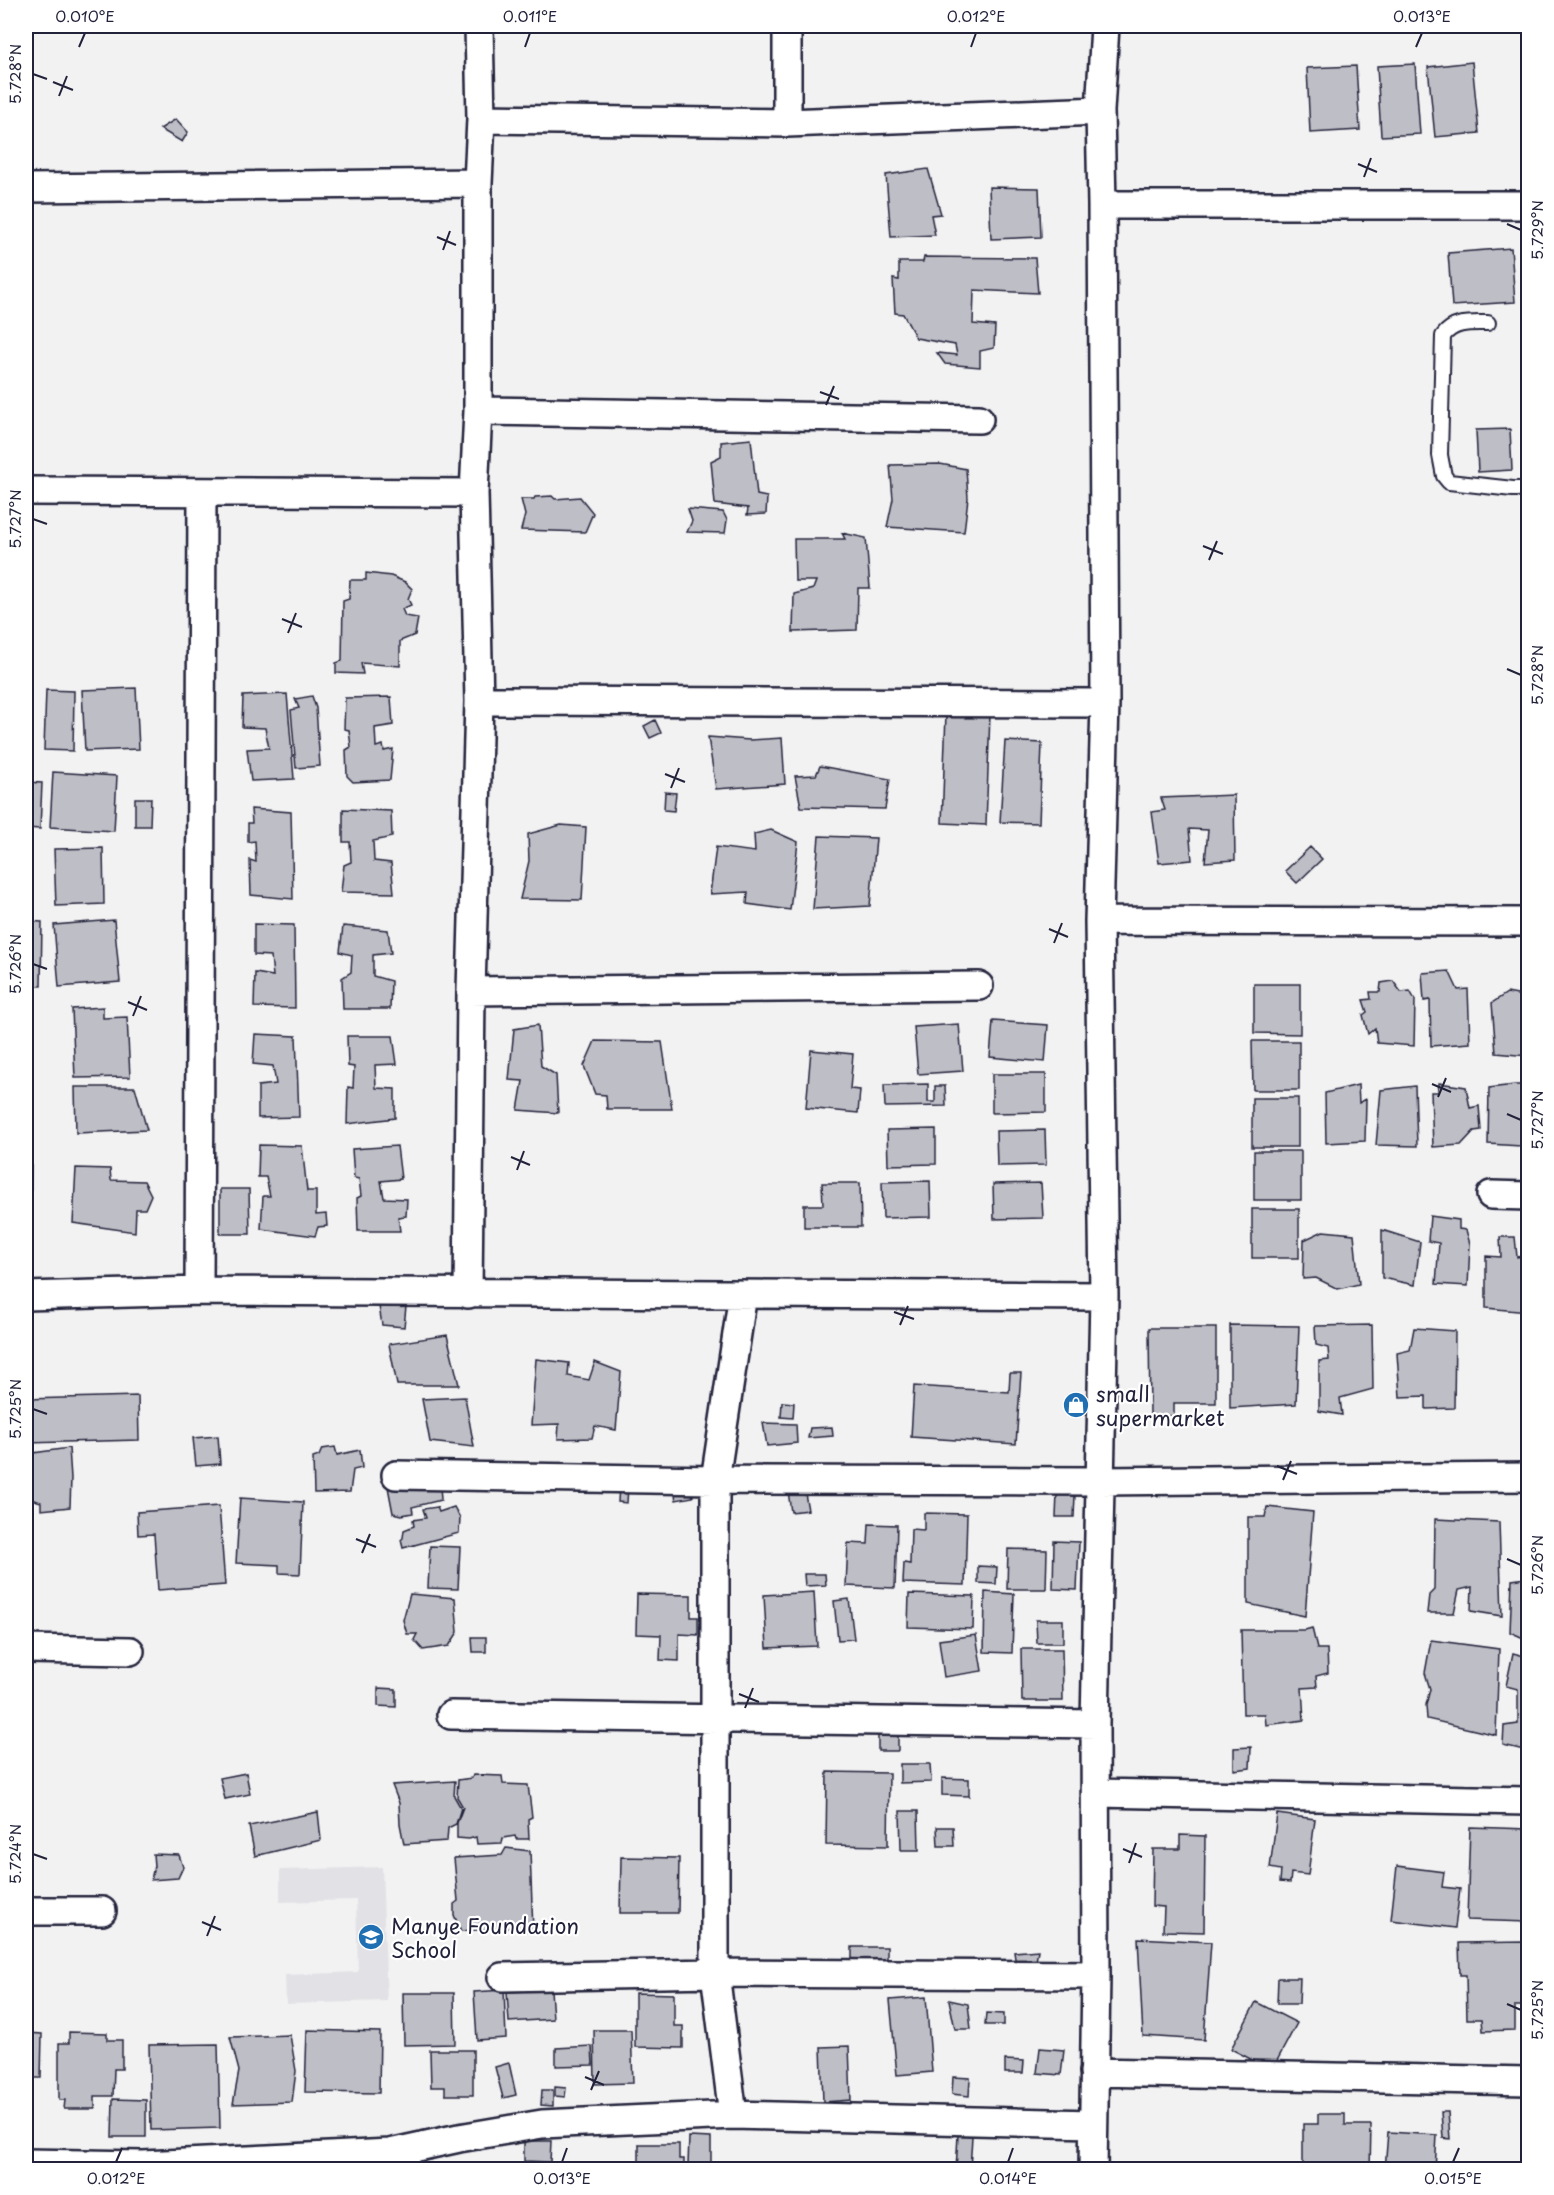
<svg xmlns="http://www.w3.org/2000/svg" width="1554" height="2195" font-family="'Playpen Sans',sans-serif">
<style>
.built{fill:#e2e2e6}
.building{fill:#bebec6;stroke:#22223b;stroke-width:1.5}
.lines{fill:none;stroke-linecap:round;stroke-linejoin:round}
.service-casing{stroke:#22223b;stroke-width:18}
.minor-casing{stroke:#22223b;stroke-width:32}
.service{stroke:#fff;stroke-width:14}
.minor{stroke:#fff;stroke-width:27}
.ticks{fill:none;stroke:#22223b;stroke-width:2}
.labels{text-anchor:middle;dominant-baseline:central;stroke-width:4.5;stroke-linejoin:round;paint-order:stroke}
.poi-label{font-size:21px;fill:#22223b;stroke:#fff;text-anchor:start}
.neatline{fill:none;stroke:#22223b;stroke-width:2}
.ticks-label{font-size:15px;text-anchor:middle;fill:#22223b}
</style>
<rect width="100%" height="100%" fill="#f2f2f3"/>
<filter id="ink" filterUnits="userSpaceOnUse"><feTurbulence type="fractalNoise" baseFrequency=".0167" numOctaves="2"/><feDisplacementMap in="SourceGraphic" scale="12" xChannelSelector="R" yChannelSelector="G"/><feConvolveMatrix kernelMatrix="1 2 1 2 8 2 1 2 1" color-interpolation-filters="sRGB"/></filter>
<g filter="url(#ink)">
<path class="built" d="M382,1867L387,2001L286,2004L285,1975L358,1972L356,1900L280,1902V1870Z"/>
<path class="building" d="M1472,62L1479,133L1435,137L1428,67Z
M1415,64L1420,134L1381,136L1377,66Z
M1356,66L1360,130L1310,133L1307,68Z
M176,119L188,132L182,142L160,129Z
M928,169L941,214L931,215L935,235L891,237L886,175Z
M989,187L1039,188L1041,237L991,239Z
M1511,248L1515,302L1452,306L1448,253Z
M924,257L1035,258L1038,293L974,290L973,324L995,326L994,348L980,351V367L945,364L937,353L957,355L955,345L916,338L903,314L895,313L893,279L899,280V262H923Z
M1510,429L1512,470L1478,472L1476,430Z
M751,439L757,495L767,497L766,514L747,515L748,508L715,504L711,461L721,456V442Z
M940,464L966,469L968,498L964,532L887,527L893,499L890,465Z
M552,496L555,499L580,497L593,513L585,532L521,530L525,515L521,499H534L535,497Z
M688,509L723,512L727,520L725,533L687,532L692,521Z
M842,533L866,538L870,588H858L857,630L793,632L794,594L813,589L816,581H795L794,539H845Z
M366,573L391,576L405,582L412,589L408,599L411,605L402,609L405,616L418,618L415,635L400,641V666L361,663L363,674L336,673V663L342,661L343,601L349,599L350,580H366Z
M136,688L139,749L85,751L82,690Z
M46,690L74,691L73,751L44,750Z
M287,694L294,779L251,781L247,749L269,748L265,728L242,727L243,696Z
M312,696L316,708L320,766L296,768L291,710L299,708L295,699Z
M391,697L393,725L375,728L376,747L383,745L384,751L393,749L390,780L353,782L347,776L346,750L351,747L349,730L344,729L345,698Z
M946,714H990L986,825L942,823Z
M655,720L661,733L650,738L644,726Z
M708,737L750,740L782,738L785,784L716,789Z
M1005,741L1042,743L1039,823L1000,822Z
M820,766L890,779L885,809L801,807L795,776L816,775Z
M53,772L117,776L114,831L50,827Z
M26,782L42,783L40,829L26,828Z
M665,792L676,793L674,811L664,810Z
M1234,795L1235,860L1205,862L1208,830L1189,829L1192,860L1159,863L1152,812L1165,810L1161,798Z
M135,798H151L150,826H135Z
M251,809L291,812L293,899L251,895L250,860L256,862L255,841L248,842V823H252Z
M343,809L391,811L392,837L373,841L374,861L391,863L394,893L341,892L344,865L351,862L350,842H343Z
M561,825L586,827L582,900L520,899L529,861L528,834Z
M771,830L798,842L790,910L747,904L748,892L710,894L716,847L755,852L754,834Z
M819,836L876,838L870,906L813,909Z
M1310,847L1322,859L1297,883L1285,871Z
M103,848L104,904L56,906L54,849Z
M114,920L120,982L59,987L54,925Z
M26,921L42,922L41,986L26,985Z
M254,924L294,925L295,1008L254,1007L255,973L273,976L271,956L254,955Z
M343,926L388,930L391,953L373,955V976L391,981L390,1009H343L342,978L351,972L352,955L340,952Z
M1449,971L1458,990L1468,989L1470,1043L1431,1046L1430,1000L1424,1001L1422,973Z
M1393,981L1401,992L1410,991L1415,1000L1414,1046L1377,1043L1375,1028L1368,1034L1363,1015L1367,1012L1363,1000L1371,999L1370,992H1380L1381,983Z
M1254,984H1300V1034L1254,1033Z
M1507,993L1528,997V1056L1496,1053L1492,1003Z
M103,1007V1018L127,1017L130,1077L75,1078L72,1009Z
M26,1010H29V1072H26Z
M993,1021L1048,1025L1045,1062L990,1057Z
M959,1024L963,1071L918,1074L914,1027Z
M538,1025L541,1066L556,1075L558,1113L518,1110L523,1081L509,1080L514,1029Z
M255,1034L296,1036L299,1117L258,1118V1086L276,1084L273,1066L253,1064Z
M347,1036H393L397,1064L375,1065L376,1088L395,1089V1118L347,1124L348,1087L353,1088L354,1067L348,1066Z
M595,1041L662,1042L672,1109H607L606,1095L595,1094L584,1066Z
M1252,1041H1299V1090H1253Z
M811,1050L853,1054L850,1089L860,1090L858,1113L806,1108Z
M992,1074H1046V1112L992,1113Z
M26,1082H27L26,1144Z
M1439,1083L1466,1087L1470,1108L1479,1106L1481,1130L1474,1131L1461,1145L1433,1147L1431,1092H1438Z
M928,1084V1102H935V1086H945L946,1106L885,1107L884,1085Z
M1358,1085L1359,1103L1366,1099L1365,1141L1326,1143L1325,1093Z
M1515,1085H1528V1138H1525L1521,1146L1488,1144L1489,1088Z
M1415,1086L1417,1146L1376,1145L1381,1090Z
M75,1087H135L147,1130L76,1133Z
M1252,1098H1298V1147H1252Z
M936,1129V1164L888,1165L887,1130Z
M1045,1130L1046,1165L997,1166L996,1131Z
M259,1145L302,1146L307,1191H316V1215L326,1214L327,1226L318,1227L315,1236L261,1229L263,1196H270L266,1177H258Z
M397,1146L401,1179L381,1181L384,1198L407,1199L406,1216L398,1217L400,1231H358L357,1198L361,1196L359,1179L354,1178L352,1149Z
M1254,1151H1301V1200H1254Z
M26,1161H31L30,1230H26Z
M76,1168L110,1169L111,1180L144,1181L151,1195L145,1209H136L135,1232L73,1223Z
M930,1181L931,1217L883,1218L882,1182Z
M822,1183H860L861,1227H804V1205H823Z
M1041,1183L1043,1218L994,1219L993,1184Z
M220,1189H249L250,1234H220Z
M1252,1209H1299V1258H1252Z
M1430,1216L1459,1220V1229L1466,1230L1470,1244L1468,1286L1436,1284L1439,1243L1428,1241Z
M1382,1230L1420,1242L1415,1285L1382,1278Z
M1323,1231L1354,1234L1359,1284L1338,1289L1316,1278L1303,1279L1304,1240Z
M1528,1236V1312L1486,1308V1256L1501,1257L1500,1237H1515L1517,1257L1525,1256L1524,1237Z
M379,1306H406L404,1327L382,1325Z
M1230,1325L1299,1326L1296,1404L1230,1408Z
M1372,1325L1373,1389L1340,1398L1342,1415L1319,1411V1361L1329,1360L1328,1348L1316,1345L1315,1326Z
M1149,1328H1216V1403H1174V1416H1150Z
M1414,1328L1455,1331L1454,1408L1426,1409V1396L1400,1397L1397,1353L1410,1350Z
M447,1335L459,1385H397L389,1344Z
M536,1359L569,1363L568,1376L589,1380L595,1362L621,1372L616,1430L595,1426L592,1438L558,1439L559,1424L531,1425Z
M1010,1373H1021L1016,1444L911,1437L914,1386L1009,1392Z
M138,1396L139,1440L26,1443V1399Z
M465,1397L474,1447L430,1442L422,1399Z
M782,1402L794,1403L793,1418L781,1417Z
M763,1423L796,1424L797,1443L767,1446Z
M832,1427L833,1436L808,1438L810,1428Z
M218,1436L220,1464L196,1466L193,1438Z
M335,1447L337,1455L360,1450L362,1468L353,1470L350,1492L314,1493L313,1458L319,1456L322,1449Z
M69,1448L71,1478L70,1507L41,1510V1502L28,1498L31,1477L26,1454Z
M429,1479L440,1486L441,1500L412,1507L413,1513L402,1515L393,1513L388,1487Z
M690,1482L693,1497L676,1500L673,1485Z
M619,1485L628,1486L627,1503L618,1502Z
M804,1488L808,1510L791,1512L788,1491Z
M1057,1494L1075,1495L1074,1517H1056Z
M240,1498L303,1502L300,1574L279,1573V1565L236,1563Z
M219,1506L225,1585L158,1590L154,1534L138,1535L137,1512Z
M437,1507L439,1512L454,1507L460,1518L459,1533L403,1548L401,1540L403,1538L404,1530L414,1526L413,1520L426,1518L423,1509Z
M1267,1507L1313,1512L1305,1616L1248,1604V1517H1265Z
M924,1513L967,1514L965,1585L903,1583L904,1563L910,1564L911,1529L924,1530Z
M1435,1519L1499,1522L1502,1616L1471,1611L1472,1587L1459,1590L1454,1613H1427L1429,1595L1434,1590Z
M869,1524L897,1525L895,1588L846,1586L848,1543L868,1544Z
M1054,1541L1079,1542L1077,1590L1053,1589Z
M430,1546L460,1547L458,1589L428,1588Z
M1008,1549L1047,1550L1046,1589H1007Z
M978,1566L997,1567L996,1584L978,1583Z
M804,1574H825L826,1585L805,1586Z
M1526,1578L1528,1582V1640L1510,1632L1512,1580Z
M814,1592L817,1646L767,1648L764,1595Z
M985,1592L1014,1594L1012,1653L984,1652Z
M410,1594L455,1598L458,1632L449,1646L423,1650L414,1640L417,1634H407L403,1620Z
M637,1594L691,1595V1617H698V1635L679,1634V1661L660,1660L661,1635L636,1634Z
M909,1594L974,1596L973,1629L908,1627Z
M849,1599L854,1639L838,1640L834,1601Z
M1036,1620H1063V1643H1037Z
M1312,1628L1317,1649H1327L1328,1673L1316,1676L1317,1687L1302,1688L1304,1720L1266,1725L1265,1714H1243L1241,1630H1305Z
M976,1635L982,1671L944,1677L939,1640Z
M472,1637H486V1652H473Z
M1431,1640L1499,1649L1496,1735L1427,1719L1426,1705L1430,1689L1425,1673Z
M1021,1649H1062L1063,1701H1022Z
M1513,1653L1528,1657V1751L1503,1745L1504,1726L1518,1724V1689L1506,1686Z
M378,1688L396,1689V1707L378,1706Z
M878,1734H898V1751H878Z
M1251,1747L1250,1768L1234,1770V1748Z
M900,1764H930L931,1782L900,1783Z
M827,1772L889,1773L888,1846L826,1845Z
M246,1773L250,1794L225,1799L220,1778Z
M473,1775L502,1776L503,1784L528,1785L532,1817L528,1819L529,1839H516L515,1836L503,1838L502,1843L477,1844L476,1837L469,1839L457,1838V1823L463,1807L457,1797L458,1780L472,1778Z
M942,1778L969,1779V1796L942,1795Z
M455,1781L454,1796L461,1808L456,1824L448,1828L447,1841L404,1844L400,1824L399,1803L392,1785Z
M900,1811H918L919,1850H901Z
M318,1812L321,1840L255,1856L249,1826Z
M1277,1814L1315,1819L1308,1875L1291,1873L1290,1883L1280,1882L1281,1870L1270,1868Z
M937,1827H953L954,1846H938Z
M1470,1827L1528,1829V1922L1467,1920Z
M1180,1835L1205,1836L1204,1932L1163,1931L1164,1907L1152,1906L1153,1849H1180Z
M506,1848L530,1851L533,1932L506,1928L461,1931L454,1915V1904L458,1901L454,1858L502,1855Z
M153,1854L179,1855L183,1867L178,1878L151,1880L154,1866Z
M621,1857L679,1858L678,1913H620Z
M1397,1866L1444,1872L1442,1887L1460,1889L1455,1928L1391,1920Z
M1138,1938L1211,1942L1204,2040L1143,2036Z
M1526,1942L1528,2006H1515V2030L1483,2031L1482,2019H1467L1466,1975H1460L1459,1943Z
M852,1947H887V1968H852Z
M1038,1950L1036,1961L1016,1965L1014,1952Z
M1278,1978H1300L1299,2004H1277Z
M504,1990L506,2038L477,2040L474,1992Z
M551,1990L553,2019L509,2022L507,1992Z
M403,1993H454L455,2044L404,2045Z
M635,1993L674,1994V2026H683V2048L635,2047Z
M926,1997L932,2072L897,2075L890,2000Z
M949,2000L968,2004L971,2029H955Z
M1256,2002L1297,2023L1272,2070L1231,2049Z
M986,2013L1004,2014V2025H985Z
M307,2030L380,2032L379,2093L305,2092Z
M594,2030H631L633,2083L595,2084Z
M69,2032L107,2033V2040H122V2069H114L113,2096H95V2109H64L65,2100H59V2043H69Z
M26,2033L42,2034L41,2078H26Z
M290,2035L296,2071L292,2102L233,2104L239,2071L230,2037Z
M218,2044L220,2128L151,2130L149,2045Z
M592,2046L593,2065L556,2066V2048Z
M849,2046L851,2100L823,2102L821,2047Z
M1040,2048L1064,2050L1061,2075L1037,2073Z
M430,2050H473V2095H445V2087H431Z
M1005,2060L1024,2061L1023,2073H1005Z
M509,2063L516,2095L503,2098L495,2067Z
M953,2077L970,2078L969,2096L952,2094Z
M555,2087L566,2088L565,2097L555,2096Z
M542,2090H553V2106L541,2105Z
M113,2099L146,2100V2137H112Z
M1441,2112H1448L1450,2139L1443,2138Z
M1318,2114H1345V2125H1371L1370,2170H1303V2124H1318Z
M1388,2132L1437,2135L1435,2170H1385Z
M958,2135L972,2136L970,2170H956Z
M689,2137L711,2138V2165H688Z
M524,2141H551L550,2162L524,2161Z
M639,2144H679V2159H684V2170H639Z
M613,2163V2168H630V2170H591V2164Z
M1440,2163H1452V2170H1440Z
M692,2166H710V2170H692Z
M832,2167H869V2170H832Z"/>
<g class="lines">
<g class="service-casing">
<path id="service" d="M1488,323C1471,323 1454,321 1443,336L1440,455L1444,476L1449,482L1513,489H1528"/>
</g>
<g class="minor-casing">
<path id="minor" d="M787,26V123
M481,119L787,123L1100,111
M26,188L478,183
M1102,205L1100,111L1105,26
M478,411L979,419
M26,491L474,493
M479,701L1105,703
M1099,921L1528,922
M471,991L979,986
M1491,1195L1528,1196
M199,1291L202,492
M468,1294L471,991L479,701L474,493L478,411V183L481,119L479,26
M26,1296L199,1291L1104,1296
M396,1475L715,1480L1100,1481L1528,1477
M26,1649L130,1651
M451,1715L1095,1724
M1096,1793L1528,1801
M26,1911H102
M502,1977L715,1973L1096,1975
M1094,2072L1528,2081
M733,2115L715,1973V1480L743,1294
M26,2163L143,2165L390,2153L459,2138L542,2124L733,2115L1093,2124
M1093,2170L1096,1975L1095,1724L1104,1296L1099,921L1105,703L1102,205H1528"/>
</g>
<use href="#service" class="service"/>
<use href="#minor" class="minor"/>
</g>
</g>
<path class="ticks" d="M79,47L85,33M525,47L530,33M971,47L976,33M1416,47L1422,33M33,74L47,79M53,82L73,90M59,96L67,76M1358,164L1377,172M1364,177L1371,158M1507,224L1521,230M437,237L456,245M443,250L450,231M820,392L839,399M826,405L834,386M33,519L47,524M1203,546L1223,554M1209,560L1217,541M282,619L302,627M288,633L296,613M1507,669L1521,675M665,774L685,782M671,788L679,768M1049,929L1068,937M1054,943L1062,923M33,964L47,969M128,1002L147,1010M133,1016L141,996M1432,1084L1451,1092M1438,1097L1446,1078M1507,1114L1521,1120M511,1157L530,1165M517,1170L524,1151M894,1312L914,1319M900,1325L908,1306M33,1409L47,1414M1277,1466L1297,1474M1283,1480L1291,1461M356,1539L376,1547M362,1553L370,1534M1507,1559L1521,1565M739,1694L759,1702M745,1708L753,1688M1123,1849L1142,1857M33,1854L47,1859M1129,1863L1136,1843M202,1922L221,1930M207,1936L215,1916M1507,2004L1521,2010M585,2077L604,2085M591,2090L599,2071M116,2162L122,2148M562,2162L567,2148M1008,2162L1013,2148M1453,2162L1459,2148"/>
<defs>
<g id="shop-disc" transform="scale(1.35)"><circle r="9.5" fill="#1f6fb2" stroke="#fff"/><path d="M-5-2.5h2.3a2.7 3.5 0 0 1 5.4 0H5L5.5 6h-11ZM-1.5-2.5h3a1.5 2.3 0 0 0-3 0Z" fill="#fff"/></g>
<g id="school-disc" transform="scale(1.35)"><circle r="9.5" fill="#1f6fb2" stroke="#fff"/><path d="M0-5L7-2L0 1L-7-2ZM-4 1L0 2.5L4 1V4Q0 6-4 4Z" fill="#fff"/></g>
</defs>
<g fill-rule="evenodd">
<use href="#shop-disc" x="1076" y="1405"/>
<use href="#school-disc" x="371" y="1937"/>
</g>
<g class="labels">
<g class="poi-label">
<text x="1096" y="1393">small<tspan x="1096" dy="24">supermarket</tspan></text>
<text x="391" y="1925">Manye Foundation<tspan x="391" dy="24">School</tspan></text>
</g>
</g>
<rect width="1554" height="2195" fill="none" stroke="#fff" stroke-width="66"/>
<rect x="33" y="33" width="1488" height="2129" class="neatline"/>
<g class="ticks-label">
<text x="85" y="22">0.010°E</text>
<text x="530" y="22">0.011°E</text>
<text x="976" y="22">0.012°E</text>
<text x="1422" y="22">0.013°E</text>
<text transform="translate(16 74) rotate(-90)" y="5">5.728°N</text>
<text transform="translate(1538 230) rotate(-90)" y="5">5.729°N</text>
<text transform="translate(16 519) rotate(-90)" y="5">5.727°N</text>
<text transform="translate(1538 675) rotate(-90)" y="5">5.728°N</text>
<text transform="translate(16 964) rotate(-90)" y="5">5.726°N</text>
<text transform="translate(1538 1120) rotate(-90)" y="5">5.727°N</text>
<text transform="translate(16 1409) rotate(-90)" y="5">5.725°N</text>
<text transform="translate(1538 1565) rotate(-90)" y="5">5.726°N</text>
<text transform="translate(16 1854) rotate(-90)" y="5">5.724°N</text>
<text transform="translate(1538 2010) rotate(-90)" y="5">5.725°N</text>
<text x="116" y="2184">0.012°E</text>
<text x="562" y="2184">0.013°E</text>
<text x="1008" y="2184">0.014°E</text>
<text x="1453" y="2184">0.015°E</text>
</g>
</svg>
